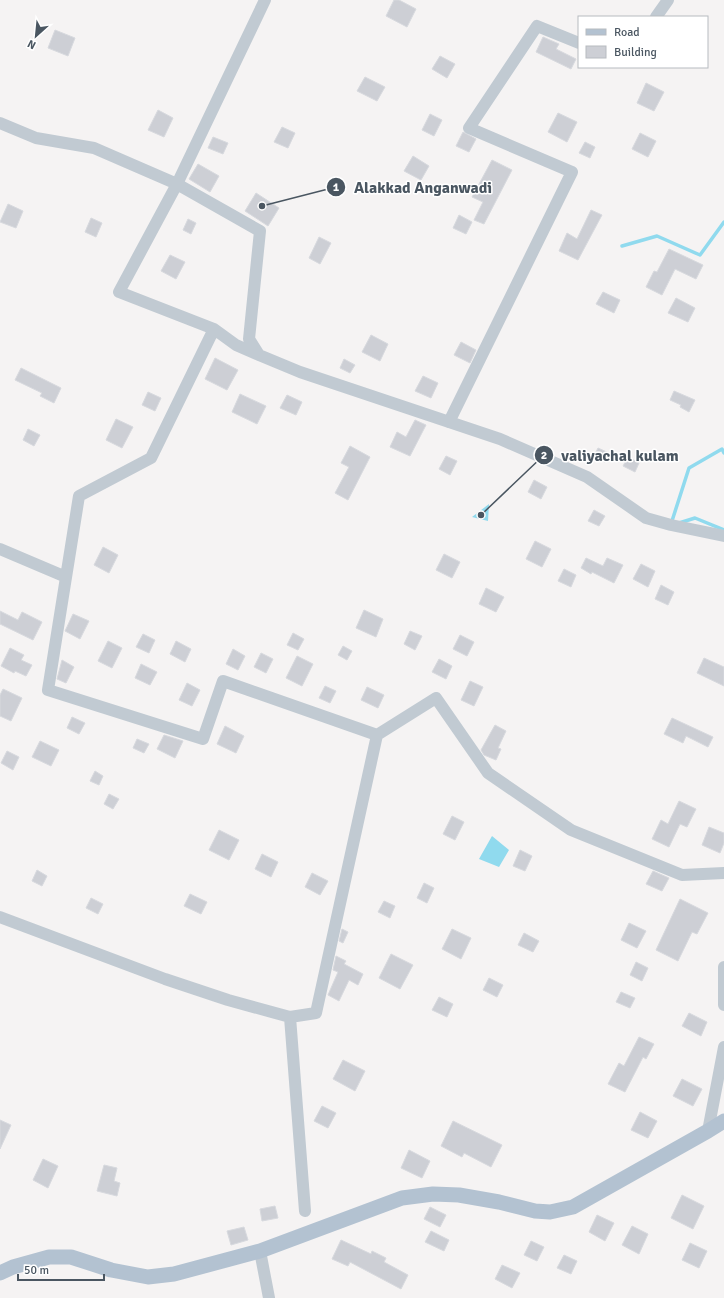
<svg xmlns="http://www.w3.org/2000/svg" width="724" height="1298" font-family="Signika,sans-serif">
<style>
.water{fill:#90daee}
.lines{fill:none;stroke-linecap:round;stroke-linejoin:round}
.stream{stroke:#90daee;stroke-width:3.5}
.building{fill:#cdcfd5;stroke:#d7d9de}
.minor{stroke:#c1cad2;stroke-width:12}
.major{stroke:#b3c2d1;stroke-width:15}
.leader{fill:none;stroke:#4a5661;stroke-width:1.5}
.callout-dot{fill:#4a5661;stroke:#fff;stroke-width:1.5}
.mark-label{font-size:12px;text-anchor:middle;font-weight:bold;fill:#fff}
.callout-label{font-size:16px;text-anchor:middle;font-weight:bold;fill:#4a5661;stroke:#fff;stroke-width:3;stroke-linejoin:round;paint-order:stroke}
</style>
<rect width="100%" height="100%" fill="#f5f3f3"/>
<path class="water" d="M489,504L488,521L472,517Z
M492,836L509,850L499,867L479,859Z"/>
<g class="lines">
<path class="stream" d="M622,246L657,236L700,255L724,222
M679,523L695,518L724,530
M671,524L689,468L722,449L724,453"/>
</g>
<path class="building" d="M394,0H399L416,9L407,27L386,16Z
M55,30L75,38L68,56L48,48Z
M543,37L559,44L556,49L576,59L571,69L536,52Z
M440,56L455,64L447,78L432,69Z
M365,77L385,87L377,101L357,91Z
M646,83L664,92L654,111L637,103Z
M158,110L173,118L164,137L148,130Z
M558,113L577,122L567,142L548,132Z
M430,114L442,120L434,136L422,130Z
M282,127L295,133L288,148L274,142Z
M463,132L476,139L469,152L456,146Z
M640,133L656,141L648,157L632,149Z
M213,137L228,143L223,154L208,148Z
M585,142L595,147L590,158L579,153Z
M413,156L429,166L421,180L404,171Z
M492,160L512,170L484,224L474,220L483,202L472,197Z
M198,164L219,176L210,192L189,179Z
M256,193L279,208L268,226L245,211Z
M8,204L23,211L16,228L0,222Z
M591,210L602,215L578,260L559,251L567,233L577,239Z
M459,215L472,222L466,234L453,228Z
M91,218L102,223L96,237L85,232Z
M188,219L196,223L191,234L183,230Z
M319,237L331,243L320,264L309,258Z
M669,249L703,265L696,279L675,269L662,295L646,287L654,271L657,272Z
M170,255L185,262L176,279L161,271Z
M603,292L620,300L614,313L596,304Z
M676,298L695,308L688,322L668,313Z
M371,335L388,344L380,361L362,352Z
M461,342L476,350L470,363L454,355Z
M215,358L238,370L227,390L205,379Z
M344,359L355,365L350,373L340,368Z
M21,368L61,388L54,403L40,396L42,393L15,380Z
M423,376L438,383L431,398L415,391Z
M674,391L695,400L689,412L680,407L681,405L670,400Z
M148,392L161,398L155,411L142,405Z
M240,394L266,406L257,424L232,412Z
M287,395L302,402L296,415L280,408Z
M116,419L133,427L122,448L106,440Z
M415,420L426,425L410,456L390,447L397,432L406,437Z
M28,429L40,435L34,446L23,440Z
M350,446L370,457L348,500L335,493L349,467L341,463Z
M598,448L609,453L605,462L594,456Z
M446,456L457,461L450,475L439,469Z
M628,457L639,463L635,472L623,466Z
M534,480L547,487L541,499L528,492Z
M594,510L605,516L599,526L588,521Z
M535,541L551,549L542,567L526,559Z
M103,547L118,555L109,573L94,565Z
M444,554L460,562L452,578L436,570Z
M586,558L603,566L607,558L623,565L614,583L592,572L591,574L581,568Z
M641,564L655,571L648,587L633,579Z
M564,569L576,575L571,587L558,581Z
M661,585L674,592L668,605L655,599Z
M486,588L504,597L496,612L479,604Z
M364,610L383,619L376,637L356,628Z
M0,611L18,620L22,612L42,622L33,640L0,624Z
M73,614L89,621L80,639L65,631Z
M410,631L422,636L415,650L404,644Z
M293,633L304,639L298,650L287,645Z
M143,634L155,640L149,653L136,647Z
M460,635L474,642L467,656L453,649Z
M108,641L122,648L112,668L98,661Z
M176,641L191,649L185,662L170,654Z
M343,646L352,651L347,660L338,655Z
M10,648L24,655L21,660L32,665L26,676L15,671L14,673L1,666Z
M233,649L245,656L238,670L226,664Z
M261,653L273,659L266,673L254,667Z
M297,656L313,664L302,686L286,678Z
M704,658L724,667V686L697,673Z
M439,659L452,666L446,679L432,672Z
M62,660L74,667L66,683L57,679Z
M141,664L157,672L150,685L135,678Z
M470,681L483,687L474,706L461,700Z
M187,683L200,690L192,706L179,700Z
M325,686L336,691L330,703L319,698Z
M367,687L384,695L378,708L361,700Z
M3,689L22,698L11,721L0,716V695Z
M72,717L85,723L79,734L67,728Z
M672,718L713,737L708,747L686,736L683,743L664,734Z
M495,725L506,731L498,748L501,749L496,760L484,755L481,750Z
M225,726L244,736L236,753L217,744Z
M164,735L183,741L175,758L157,749Z
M137,739L149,744L144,753L133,748Z
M40,741L59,750L51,766L32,757Z
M7,751L19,757L13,770L1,763Z
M95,771L103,776L99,785L90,781Z
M109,794L119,799L113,809L104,804Z
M679,801L696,809L687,827L680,824L669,847L652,839L661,820L668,824Z
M452,816L464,822L455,840L443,834Z
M709,827L724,833V843L720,853L702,845Z
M219,830L239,840L229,860L209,850Z
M520,850L532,856L525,871L513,866Z
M262,854L278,862L271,877L255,869Z
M37,870L47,876L42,886L32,881Z
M653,871L669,878L662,891L646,884Z
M312,873L328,881L320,895L305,887Z
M424,883L434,888L427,903L417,898Z
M190,894L207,902L201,914L184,906Z
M91,898L103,904L98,914L86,908Z
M680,899L708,913L697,934L692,932L678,961L656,950Z
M384,901L395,906L390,918L378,912Z
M629,923L646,931L637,948L621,940Z
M342,929L348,932L343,943L339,941Z
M452,929L471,938L461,959L442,949Z
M524,933L539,941L533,952L518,945Z
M391,954L413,965L400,989L379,978Z
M336,956L346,961L344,964L363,974L358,985L349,980L339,1001L328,995L338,972L333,970Z
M636,962L648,968L642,981L630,975Z
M489,978L503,985L497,997L483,990Z
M621,992L635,998L630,1008L616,1002Z
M439,997L453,1004L447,1017L432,1010Z
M689,1013L707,1022L701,1036L682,1026Z
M639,1037L654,1044L646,1059L643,1057L625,1092L608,1084L619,1063L624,1066Z
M343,1060L365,1071L355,1091L333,1079Z
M682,1079L702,1089L693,1106L673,1096Z
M322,1106L336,1113L328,1128L314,1121Z
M640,1112L657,1121L648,1138L631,1130Z
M0,1120L11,1125L0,1149Z
M453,1121L502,1145L491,1167L464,1153L462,1157L441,1146Z
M409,1150L430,1161L422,1178L401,1168Z
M43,1159L58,1166L48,1188L33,1180Z
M104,1165L117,1168L114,1181L120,1183L117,1196L97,1191Z
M682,1195L704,1206L693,1229L671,1218Z
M275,1206L278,1218L262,1221L260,1209Z
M430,1207L446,1215L440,1227L424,1219Z
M597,1215L614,1223L605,1241L589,1232Z
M632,1226L648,1234L639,1254L622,1245Z
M244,1227L248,1240L231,1245L227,1231Z
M431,1231L449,1240L444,1251L425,1242Z
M341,1240L371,1254L372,1251L386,1258L384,1262L408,1275L401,1289L350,1262L348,1266L332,1259Z
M531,1241L544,1247L537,1261L524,1255Z
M690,1243L707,1251L699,1268L682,1260Z
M564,1255L577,1261L571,1274L557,1268Z
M502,1265L520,1273L512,1288L495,1279Z"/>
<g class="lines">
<path class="minor" d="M265,0L177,184L119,292L214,329L151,458L79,496L48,690L203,739L223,681L377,735
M656,17L668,0
M0,123L36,138L94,148L177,184L260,231L249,339L259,355L300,372L500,439L587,477L646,518L671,525L724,536
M214,329L236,345L259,355
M449,422L572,172L469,128L537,26L579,43
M0,549L66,577
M0,917L165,979L228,1000L290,1017L316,1013L377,735L436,698L488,773L571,830L682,875L724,873
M724,967V1005
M290,1017L305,1211
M708,1131L724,1047
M260,1251L269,1298"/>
<path class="major" d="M0,1273L13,1267L49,1257H71L111,1270L148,1277L174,1274L260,1251L402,1198L433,1194L459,1195L499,1202L535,1211L550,1212L573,1207L708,1131L724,1121"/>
</g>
<path class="leader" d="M262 206L336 187M481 515L544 455"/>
<g class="callout-dot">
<circle cx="262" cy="206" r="4"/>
<circle cx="481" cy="515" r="4"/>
<circle cx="336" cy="187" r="10"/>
<circle cx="544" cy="455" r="10"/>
</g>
<g class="mark-label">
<text x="336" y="191">1</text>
<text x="544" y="459">2</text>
</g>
<g class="callout-label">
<text x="423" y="193">Alakkad Anganwadi</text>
<text x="620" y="461">valiyachal kulam</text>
</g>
<rect x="578" y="16" width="130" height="52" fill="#ffffff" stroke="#b7bbc0"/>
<rect x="586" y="29" width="20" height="6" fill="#b3c2d1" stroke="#b7bbc0"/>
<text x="614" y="36" font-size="12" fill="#4a5661">Road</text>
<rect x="586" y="46" width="20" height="12" fill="#cdcfd5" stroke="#b7bbc0"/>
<text x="614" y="56" font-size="12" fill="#4a5661">Building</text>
<g transform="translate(36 36) rotate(207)" stroke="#ffffff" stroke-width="3" paint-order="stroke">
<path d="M0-3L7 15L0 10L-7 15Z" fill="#4a5661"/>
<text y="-6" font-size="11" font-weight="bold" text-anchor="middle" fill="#4a5661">N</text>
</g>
<path d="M18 1274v6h86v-6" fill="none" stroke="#4a5661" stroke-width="2"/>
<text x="24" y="1274" font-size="12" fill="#4a5661" stroke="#ffffff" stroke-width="3" paint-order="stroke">50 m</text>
</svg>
